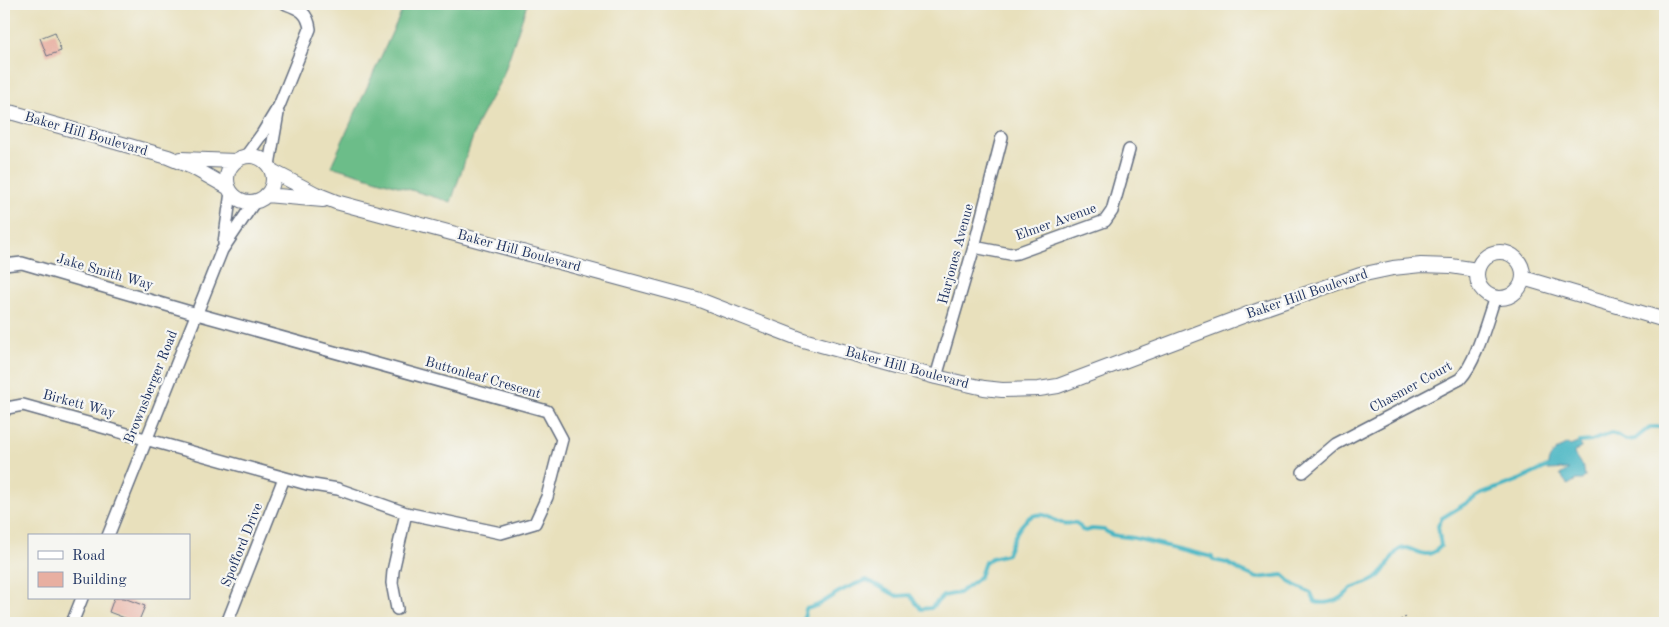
<svg xmlns="http://www.w3.org/2000/svg" width="1669" height="627" font-family="'Old Standard TT',serif">
<style>
.forest{fill:#6cbd89;stroke:#447674}
.water{fill:#47b5c3;stroke:#317290}
.lines{fill:none;stroke-linecap:round;stroke-linejoin:round}
.stream{stroke:#47b5c3;stroke-width:4}
.building{fill:#e8afa1}
.minor-casing{stroke:#636d7f;stroke-width:14}
.tertiary-casing{stroke:#636d7f;stroke-width:16}
.path{stroke:#636d7f;stroke-width:2;stroke-dasharray:1 4;stroke-linecap:butt}
.minor{stroke:#fff;stroke-width:11}
.tertiary{stroke:#fff;stroke-width:14}
.labels{text-anchor:middle;dominant-baseline:central;stroke-width:4.5;stroke-linejoin:round;paint-order:stroke}
.street-label{font-size:14px;fill:#1b2f5e;stroke:#f6f6f2}
</style>
<rect width="100%" height="100%" fill="#f6f6f2"/>
<filter id="ink" filterUnits="userSpaceOnUse"><feTurbulence type="fractalNoise" baseFrequency=".02" numOctaves="2"/><feDisplacementMap in="SourceGraphic" scale="10" xChannelSelector="R" yChannelSelector="G"/><feConvolveMatrix kernelMatrix="1 2 1 2 8 2 1 2 1" color-interpolation-filters="sRGB"/></filter>
<filter id="wash" filterUnits="userSpaceOnUse"><feTurbulence type="fractalNoise" baseFrequency=".0096" numOctaves="4" result="noise"/><feDisplacementMap in="SourceGraphic" scale="20" xChannelSelector="R" yChannelSelector="G"/><feGaussianBlur stdDeviation="1.12" result="paint"/><feColorMatrix in="noise" values="0 0 0 0 0 0 0 0 0 0 0 0 0 0 0 0 0 1.4 0 .05"/><feComposite in="paint" operator="in"/></filter>
<g filter="url(#wash)">
<rect width="100%" height="100%" fill="#e8e0bc"/>
<path class="forest" d="M405,4H527L503,76L478,122L451,202L331,166Z"/>
<path class="water" d="M1580,442L1581,448L1575,451L1574,454L1584,469L1585,477L1582,480H1576L1568,485L1560,475L1569,469L1548,470C1546,457 1556,449 1568,444L1570,446Z"/>
<g class="lines">
<path class="stream" d="M1580,442L1591,441L1612,433L1626,440L1635,439L1650,427H1665
M803,623L806,609C821,605 819,604 831,597C842,589 855,584 867,580L897,596L910,595L921,609L931,608L943,596L959,593L975,581L980,576L985,562L992,558L1007,554C1013,539 1023,511 1044,515C1051,517 1056,522 1062,523C1073,526 1075,517 1082,530L1086,531L1092,529L1104,530L1112,535L1134,538L1212,557L1213,560L1227,563L1241,571L1257,578L1283,575L1294,585L1311,593L1315,602C1323,604 1334,602 1341,598C1346,595 1348,591 1353,588C1361,585 1372,582 1378,577C1387,570 1390,556 1399,550C1412,541 1422,566 1441,546L1438,526L1442,518L1481,494L1519,480L1547,467"/>
</g>
<g id="blocks">
<path class="building" d="M55,32L61,51L47,56L40,38Z
M114,598H124L145,606L138,623L109,612Z"/>
</g>
</g>
<g filter="url(#ink)">
<use href="#blocks" fill-opacity="0" stroke="#636d7f" stroke-width="1"/>
<g class="lines">
<g class="minor-casing">
<path id="minor" d="M246,156L262,134L279,106L310,29C308,13 300,9 286,4
M269,165L278,113
M224,243L231,192
M974,247L1010,254L1017,253L1105,221L1112,211L1129,150
M4,265L22,263L197,314L547,411L562,439L547,497L535,523L501,533L406,513L338,489L307,484L23,405L7,408L4,412
M936,377L974,247L1002,137
M1303,472L1336,444L1460,379C1476,363 1487,320 1495,297
M108,536L222,250L255,201
M397,609L392,583L393,571L406,513
M72,623L82,598
M227,623L284,478"/>
</g>
<g class="tertiary-casing">
<path id="tertiary" d="M4,112L14,113L168,157L192,167L229,188
M227 179a23 23 0 1 1 46 0a23 23 0 1 1-46 0Z
M181,159L235,161
M272,171L316,194L336,202L697,299L803,340L936,377L984,388L1002,390L1039,389L1058,386L1248,314L1360,275L1393,268L1421,265L1451,266L1477,270
M266,195L323,200
M1477 275a23 23 0 1 1 46 0a23 23 0 1 1-46 0Z
M1523,278L1665,320"/>
</g>
<path class="path" d="M1405,617L1406,623
M1397,623L1405,617"/>
<use href="#minor" class="minor"/>
<use href="#tertiary" class="tertiary"/>
</g>
</g>
<g class="labels">
<g class="street-label">
<text transform="translate(86 134) rotate(16)">Baker Hill Boulevard</text>
<text transform="translate(1056 222) rotate(-20)">Elmer Avenue</text>
<text transform="translate(519 251) rotate(15)">Baker Hill Boulevard</text>
<text transform="translate(956 254) rotate(-75)">Harjones Avenue</text>
<text transform="translate(105 272) rotate(16)">Jake Smith Way</text>
<text transform="translate(1307 294) rotate(-19)">Baker Hill Boulevard</text>
<text transform="translate(907 368) rotate(15)">Baker Hill Boulevard</text>
<text transform="translate(483 378) rotate(16)">Buttonleaf Crescent</text>
<text transform="translate(151 387) rotate(-68)">Brownsberger Road</text>
<text transform="translate(1411 387) rotate(-29)">Chasmer Court</text>
<text transform="translate(79 404) rotate(15)">Birkett Way</text>
<text transform="translate(242 545) rotate(-68)">Spofford Drive</text>
</g>
</g>
<rect width="1669" height="627" fill="none" stroke="#f6f6f2" stroke-width="20"/>
<rect x="28" y="534" width="162" height="65" fill="#f6f6f2" stroke="#9ea6b7"/>
<rect x="38" y="551" width="25" height="8" fill="#ffffff" stroke="#9ea6b7"/>
<text x="72" y="560" font-size="15" fill="#1b2f5e">Road</text>
<rect x="38" y="572" width="25" height="15" fill="#e8afa1" stroke="#9ea6b7"/>
<text x="72" y="584" font-size="15" fill="#1b2f5e">Building</text>
</svg>
